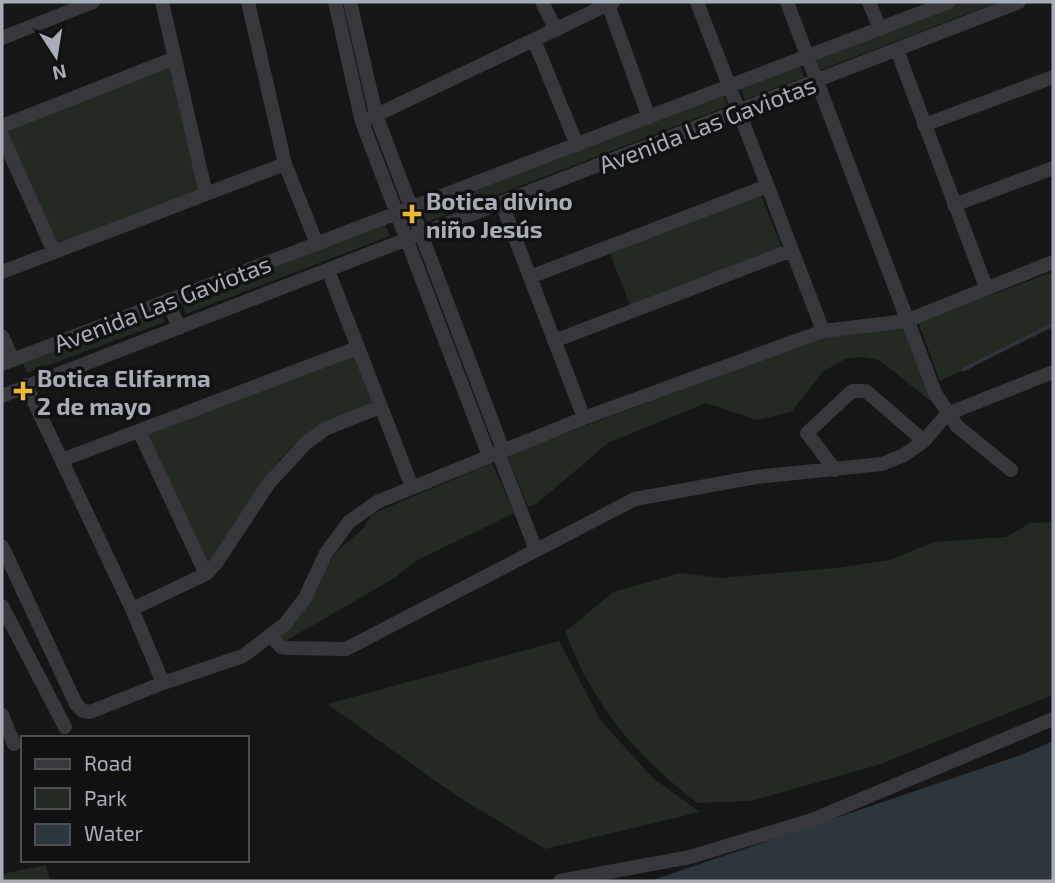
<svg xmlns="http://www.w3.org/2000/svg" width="1055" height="883" font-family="'Exo 2',sans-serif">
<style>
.green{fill:#222a23}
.water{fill:#2e363d}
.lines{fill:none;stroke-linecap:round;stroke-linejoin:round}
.stream{stroke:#2e363d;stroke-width:3.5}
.minor{stroke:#37373c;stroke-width:14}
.poi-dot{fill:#edb738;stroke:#111112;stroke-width:2.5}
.labels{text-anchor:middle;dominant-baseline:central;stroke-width:7;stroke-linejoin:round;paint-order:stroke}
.street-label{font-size:24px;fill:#a8acb7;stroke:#111112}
.poi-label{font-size:24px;font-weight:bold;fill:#a8acb7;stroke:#111112;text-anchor:start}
</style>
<rect width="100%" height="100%" fill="#161617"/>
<path class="green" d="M959,2H998L821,70L816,57Z
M799,64L804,77L745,100L740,87Z
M168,66L173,67L200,187L198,192L61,247L56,244L4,133L9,128Z
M722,93L728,106L427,222L421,208Z
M761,195L782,248L631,307L610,254Z
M384,223L390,236L186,314L181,301Z
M1053,272V328L940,381L918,322Z
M159,309L165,322L27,373L22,361Z
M903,326L933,403L879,360L863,357L845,359L824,371L791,412L757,420L706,403L608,443L535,505L528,507L507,455L829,335Z
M354,355L372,404C351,414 328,422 308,435C267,462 243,515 217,555L208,560L203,557L146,435Z
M492,463L514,513L414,562L396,577L284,642L277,634L307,599L337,551L364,528L372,514Z
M1053,522V695L878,765L751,801L697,803C633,752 596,709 565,632L613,592L680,573L720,578L836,568L890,560L934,542L1006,537L1030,523Z
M559,641L601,721L653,778L700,812L545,849L457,796L327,704Z
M46,865L50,881H2V874Z"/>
<path class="water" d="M1053,741V881H650L1021,755Z"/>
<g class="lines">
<path class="stream" d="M963,370L1053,324"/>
<path class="minor" d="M162,2L206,194
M248,2L285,164L317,244
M335,2L362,122L489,456
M350,2L376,115L503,450
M542,2L556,30
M697,2L823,331
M787,2L935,393L957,426L1011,470
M869,2L880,29
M608,4L649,118
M2,38L93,2
M534,40L577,145
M897,50L986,287
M370,118L613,2
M924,125L1053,77
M2,126L175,58
M2,136L54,252
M502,204L584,418
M954,205L1053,168
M328,270L412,487
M2,272L285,164
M530,277L767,186
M168,301L179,328
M2,336L13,360
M554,341L792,250
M2,364L949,2
M26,385L132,609L163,683
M2,396L1019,2
M139,431L206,574
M498,452L536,550
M62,460L357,348
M835,470L807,433L852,391H866L924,441
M2,546L76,704L83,711L90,712L163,683L243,656L285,624L305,598L326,553L349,522L377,502L584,418L823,331L906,321L1053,262
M2,606L65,727
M132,609L206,574L217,562L269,483L306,443L325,429L380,407
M270,635L281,647L289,648L346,649L635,499L756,477L882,464L904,455L924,441L947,414L1053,372
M2,715L14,744
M560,881L690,857L812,820L1053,719"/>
</g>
<g class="poi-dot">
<path d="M408.5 203.5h7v7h7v7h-7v7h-7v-7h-7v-7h7z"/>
<path d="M19.5 380.5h7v7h7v7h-7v7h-7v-7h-7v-7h7z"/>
</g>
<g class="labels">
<g class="street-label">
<text transform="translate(707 124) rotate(-21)">Avenida Las Gaviotas</text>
<text transform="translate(162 303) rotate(-21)">Avenida Las Gaviotas</text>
</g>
<g class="poi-label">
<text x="426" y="200">Botica divino<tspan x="426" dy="28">niño Jesús</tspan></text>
<text x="37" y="377">Botica Elifarma<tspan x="37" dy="28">2 de mayo</tspan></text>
</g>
</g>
<rect width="1055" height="883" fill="none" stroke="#a8acb7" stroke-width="7"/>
<rect x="21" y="736" width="228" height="126" fill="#111112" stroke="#4d4f54" stroke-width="2"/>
<rect x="35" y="759" width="35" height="10" fill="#37373c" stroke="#4d4f54" stroke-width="2"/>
<text x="84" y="771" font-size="21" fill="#a8acb7">Road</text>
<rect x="35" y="788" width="35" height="21" fill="#222a23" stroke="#4d4f54" stroke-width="2"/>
<text x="84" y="806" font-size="21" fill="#a8acb7">Park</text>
<rect x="35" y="824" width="35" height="21" fill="#2e363d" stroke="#4d4f54" stroke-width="2"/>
<text x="84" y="841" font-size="21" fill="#a8acb7">Water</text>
<g transform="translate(56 56) rotate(168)" stroke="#111112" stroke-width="5" paint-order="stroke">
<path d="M0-5L12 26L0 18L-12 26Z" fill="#a8acb7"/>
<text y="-10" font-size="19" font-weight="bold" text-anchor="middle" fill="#a8acb7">N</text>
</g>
</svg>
